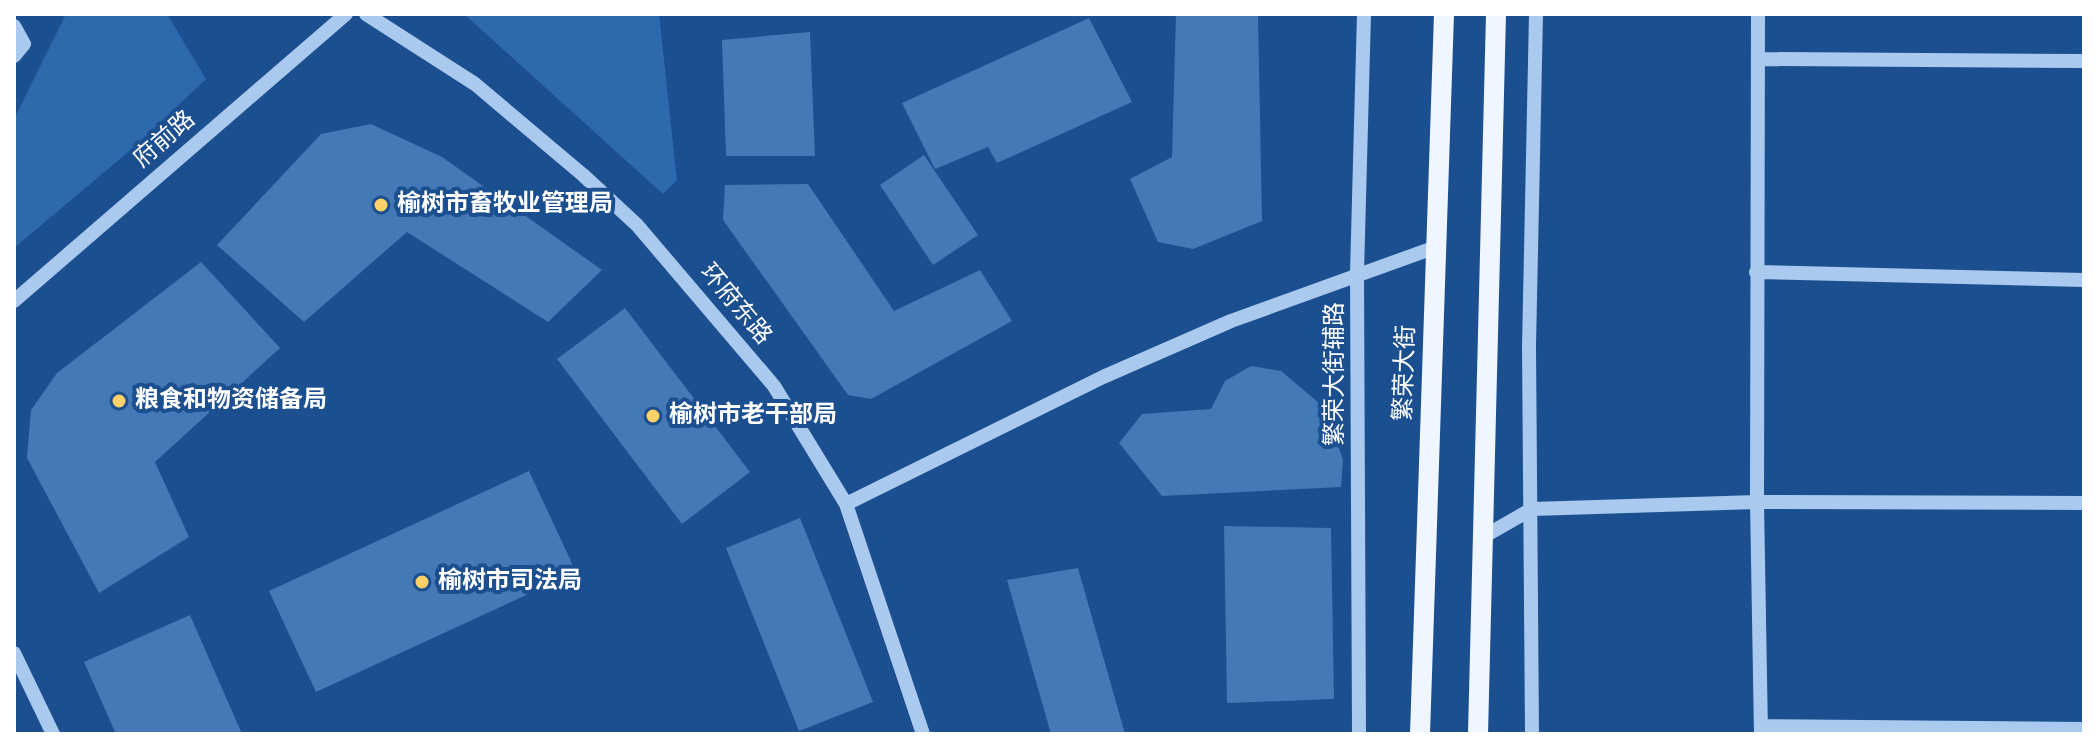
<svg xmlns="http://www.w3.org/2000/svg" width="2098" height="748" font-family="Overpass,'Noto Sans SC',sans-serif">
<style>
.green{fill:#2e69ad}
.building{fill:#4478b7}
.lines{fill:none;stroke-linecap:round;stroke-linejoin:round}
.minor{stroke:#a9c9ee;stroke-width:14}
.major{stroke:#f0f6ff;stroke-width:20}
.poi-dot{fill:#ffd166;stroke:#1b4f8f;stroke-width:3}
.labels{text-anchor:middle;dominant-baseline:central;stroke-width:8;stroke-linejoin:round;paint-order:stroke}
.street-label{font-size:24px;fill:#fff;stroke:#1b4f8f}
.poi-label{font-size:24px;font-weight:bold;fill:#fff;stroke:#1b4f8f;text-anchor:start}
</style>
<rect width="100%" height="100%" fill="#1b4f8f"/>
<path class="green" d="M66,14H167L206,79L133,148L14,248V119Z
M464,14H659L677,180L663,194Z"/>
<path class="building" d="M1176,14H1258L1262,221L1193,249L1158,242L1130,179L1172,157Z
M1089,18L1132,102L997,163L988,147L935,169L902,103Z
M810,32L815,156H726L722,40Z
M371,124L442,157L602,270L548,322L407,232L304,322L217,245L321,134Z
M924,155L978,235L933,265L880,185Z
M808,184L894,311L980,270L1012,321L871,399L848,395L723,220L725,185Z
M201,262L280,348L155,462L189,537L99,593L27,458L31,410L57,373Z
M625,308L750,472L682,524L557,359Z
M1251,366L1281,371L1326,409L1343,460L1341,487L1162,496L1119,443L1142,414L1211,409L1225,381Z
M529,471L576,572L316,692L269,591Z
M800,518L873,702L799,731L726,548Z
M1224,526L1331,528L1334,699L1227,703Z
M1078,568L1125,734H1051L1007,580Z
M190,615L242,734H116L84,662Z"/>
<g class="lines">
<path class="minor" d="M366,14L475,84L583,175L637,225L774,386L846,504L923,734
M14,26L24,44L14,56
M1758,59L2084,61
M1756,272L2084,280
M14,301L346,14
M846,504L1103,377L1231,321L1436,247
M1483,537L1532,509L1757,502L1758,14
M14,653L53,734
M1762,726L2084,729
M1359,734L1357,273L1364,14
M1532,734L1529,346L1536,14
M1761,734L1757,502L2084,503"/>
<path class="major" d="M1420,734L1444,14
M1478,734L1496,14"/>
</g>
<g class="poi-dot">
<circle cx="381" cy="205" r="8"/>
<circle cx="119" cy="401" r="8"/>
<circle cx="653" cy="416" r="8"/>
<circle cx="422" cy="582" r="8"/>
</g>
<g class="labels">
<g class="street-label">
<text transform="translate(165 140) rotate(-41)">府前路</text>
<text transform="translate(735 305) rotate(50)">环府东路</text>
<text transform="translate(1406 373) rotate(-88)">繁荣大街</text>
<text transform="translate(1336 374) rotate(-90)">繁荣大街辅路</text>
</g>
<g class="poi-label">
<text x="397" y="205">榆树市畜牧业管理局</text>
<text x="135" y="401">粮食和物资储备局</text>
<text x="669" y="416">榆树市老干部局</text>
<text x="438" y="582">榆树市司法局</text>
</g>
</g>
<rect width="2098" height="748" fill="none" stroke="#ffffff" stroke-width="32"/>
</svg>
